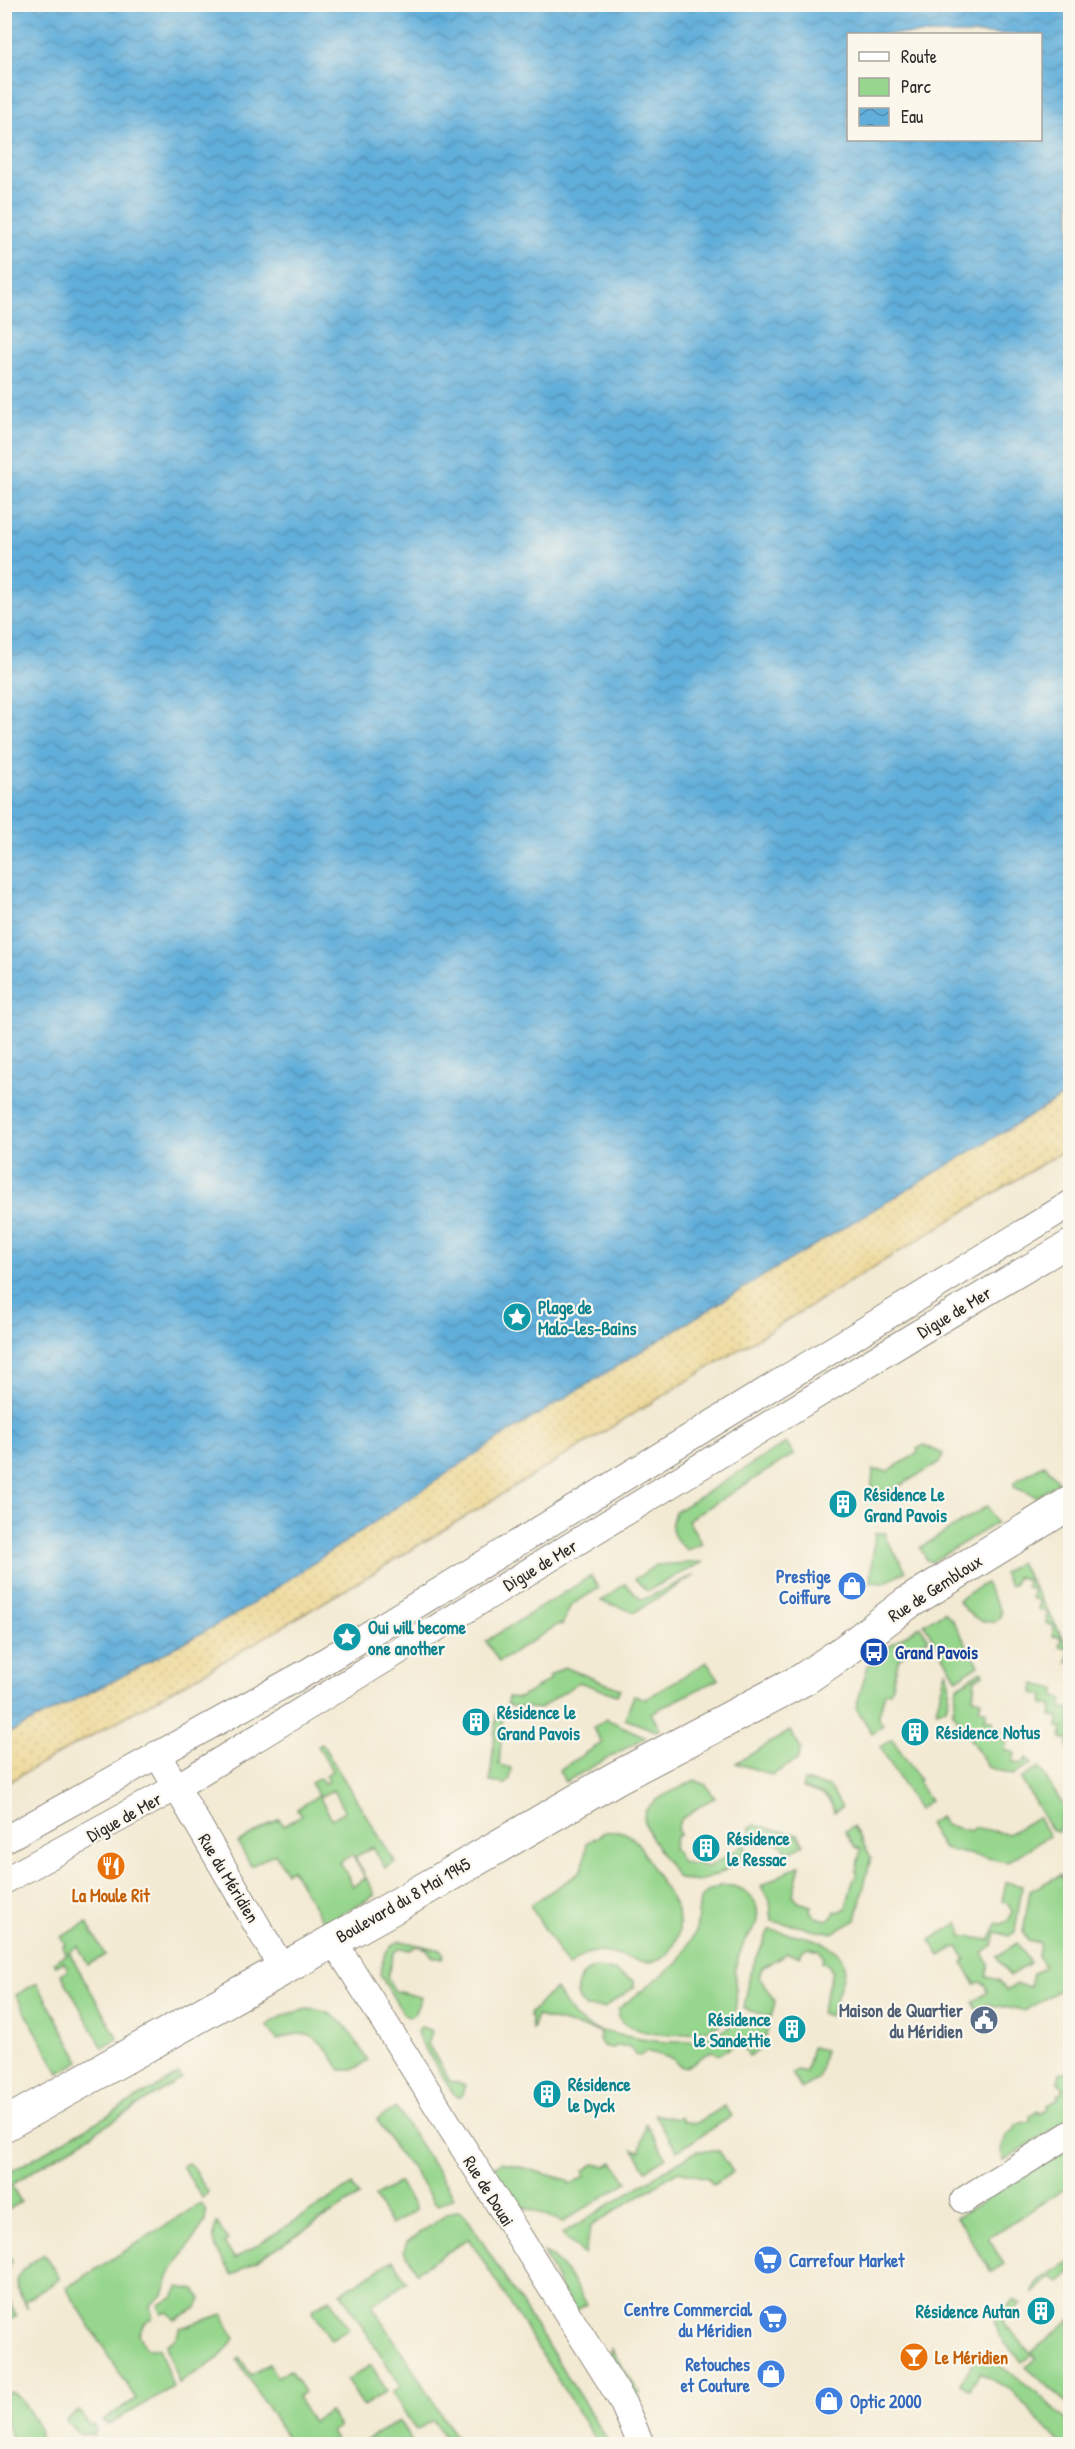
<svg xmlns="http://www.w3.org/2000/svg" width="1075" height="2449" font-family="'Patrick Hand',sans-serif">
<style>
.green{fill:#96d68d;stroke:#60805c;stroke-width:1.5;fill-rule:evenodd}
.sand{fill:url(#sand-dots);stroke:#8c8264;stroke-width:1.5}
.water{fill:url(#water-waves);stroke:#466c82;stroke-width:1.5;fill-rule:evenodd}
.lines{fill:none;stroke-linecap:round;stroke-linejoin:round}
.street-casing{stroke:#8f8a7f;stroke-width:28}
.secondary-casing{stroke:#8f8a7f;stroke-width:35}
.street{stroke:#fff;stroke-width:26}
.secondary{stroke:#fff;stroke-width:33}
.labels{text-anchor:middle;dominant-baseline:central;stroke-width:4.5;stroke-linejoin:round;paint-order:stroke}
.culture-label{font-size:18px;font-weight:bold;fill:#0d838f;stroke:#fbf7ec;text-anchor:start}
.street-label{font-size:18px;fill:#2b2b2b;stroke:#fbf7ec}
.shop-label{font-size:18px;font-weight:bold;fill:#366cbe;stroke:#fbf7ec;text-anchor:end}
.transit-label{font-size:18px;font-weight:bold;fill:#164399;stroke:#fbf7ec;text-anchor:start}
.food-label{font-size:18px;font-weight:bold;fill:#c56008;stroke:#fbf7ec}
.service-label{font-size:18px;font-weight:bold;fill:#4e5e75;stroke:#fbf7ec;text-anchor:end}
</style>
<defs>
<pattern id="sand-dots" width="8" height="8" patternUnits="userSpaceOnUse" patternTransform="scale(1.5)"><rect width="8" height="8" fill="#eeda9e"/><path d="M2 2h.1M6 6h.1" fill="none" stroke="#cb8" stroke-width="1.8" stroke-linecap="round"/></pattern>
<pattern id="water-waves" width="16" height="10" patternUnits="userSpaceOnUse" patternTransform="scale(1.5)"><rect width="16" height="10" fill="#61aeda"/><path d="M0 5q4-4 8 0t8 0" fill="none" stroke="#508eb1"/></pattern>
</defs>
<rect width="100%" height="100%" fill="#fbf7ec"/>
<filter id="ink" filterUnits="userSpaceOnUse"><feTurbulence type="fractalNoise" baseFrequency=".0167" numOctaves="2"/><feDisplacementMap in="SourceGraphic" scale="12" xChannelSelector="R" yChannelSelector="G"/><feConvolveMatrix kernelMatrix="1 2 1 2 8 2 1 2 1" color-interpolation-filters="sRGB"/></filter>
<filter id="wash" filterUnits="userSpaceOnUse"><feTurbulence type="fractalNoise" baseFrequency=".008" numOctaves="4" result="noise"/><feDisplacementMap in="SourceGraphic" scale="24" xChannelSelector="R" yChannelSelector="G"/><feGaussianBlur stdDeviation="1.35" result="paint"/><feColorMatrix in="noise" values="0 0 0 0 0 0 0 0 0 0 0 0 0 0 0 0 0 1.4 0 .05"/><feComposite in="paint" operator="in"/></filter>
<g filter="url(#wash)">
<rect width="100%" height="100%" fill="#f3ead3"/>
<path class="green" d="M786,1443L794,1454L688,1520L702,1544L687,1550C674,1539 667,1529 675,1512Z
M924,1445L943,1454L940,1462L874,1501L871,1497L873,1470L888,1471L918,1453L917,1449Z
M1045,1464L1058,1482L1037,1497L1014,1487V1482Z
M987,1506L996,1523L932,1562L927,1560L920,1548Z
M875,1533H886V1539L906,1571L884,1583L870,1582Z
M703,1562L647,1591L635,1579L656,1565Z
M1019,1562L1070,1650V1661L1067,1663L1069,1651L1067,1648L1059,1646L1061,1637L1053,1636L1054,1626L1046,1623L1047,1612L1038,1609L1040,1601L1031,1598L1033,1589L1026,1587L1027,1580L1017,1576L1014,1585H1009L1003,1573Z
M695,1575L635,1612L601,1601L625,1584L642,1600Z
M591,1576L599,1588L571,1605L562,1625L559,1624L499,1662L486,1641Z
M985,1583L1001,1612L1000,1617L994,1622C977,1623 967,1613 958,1600Z
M944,1612L952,1620L979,1665L957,1679L924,1624Z
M920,1626L928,1639L899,1658L890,1692H885L878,1718L883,1725L872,1733L856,1708L868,1665L882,1660L890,1645Z
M707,1662L719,1679L651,1713L660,1729L656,1731L625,1719L634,1695L646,1699Z
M564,1667L620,1689L617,1695L579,1682L539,1709L510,1706L507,1703L508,1697L520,1698L551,1679L549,1676Z
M946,1671C952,1684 949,1695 946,1708L936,1710Z
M982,1671L984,1674L975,1679L973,1698L981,1700L979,1709L987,1711L985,1719L993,1721L992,1727L1001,1729L999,1738L1007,1740L1005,1750L1015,1753L1013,1762L1022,1764L1027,1758L1032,1764L1013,1775L988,1767L953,1712L957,1687Z
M1034,1684L1056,1689L1055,1697L1063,1699L1061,1708L1070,1709V1750L1068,1749L1069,1740L1061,1738L1063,1728L1058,1727L1059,1717L1051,1716L1053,1706L1043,1704L1044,1695L1033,1693Z
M497,1708L502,1711L503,1715L499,1765L511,1768L510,1779L506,1784L490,1782Z
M606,1719L646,1737L565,1782L559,1770L602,1743L593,1728Z
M790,1731L801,1749L797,1760L772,1775L736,1763Z
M892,1739L920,1780L918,1782L930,1801L918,1809L880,1747Z
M322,1744L395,1862L385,1868L373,1847L355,1857L375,1895L324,1924L292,1869L286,1872L275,1853L251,1866L238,1843L279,1819L284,1826L301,1815L297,1809L318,1796L311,1783L320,1778L324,1784L329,1781L326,1775L332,1771L318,1746ZM333,1790L344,1811L332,1819L319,1797ZM352,1855L366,1878L353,1886L340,1862Z
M1039,1767L1065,1808L1058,1832L1051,1830L1021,1779Z
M695,1780L706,1785L715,1798C704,1801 692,1813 680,1820L677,1830L680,1834L676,1837L673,1848L681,1861L692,1864L697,1861L700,1865L708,1867L738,1849L743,1840L746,1849C736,1869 698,1890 677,1877C669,1864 636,1823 646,1810C656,1796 680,1789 695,1780Z
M804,1781L829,1787L842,1807L834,1812C832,1796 817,1792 802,1788Z
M940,1817L945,1825L971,1831L973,1827L1008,1834L1038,1817L1049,1836L1007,1862L943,1849L928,1824Z
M754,1825L798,1835L804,1844L789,1853C782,1842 771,1840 759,1845L749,1828Z
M853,1826L871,1857L856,1920L833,1933L772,1921L770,1901L761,1886L800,1865L793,1894L798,1902L811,1906L810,1911L815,1917L827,1920L833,1916L835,1911L839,1912L846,1908L853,1880L856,1878V1870L861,1849L855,1847L845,1831Z
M618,1831C638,1834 644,1855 653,1870C669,1895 691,1918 672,1948C668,1956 658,1962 650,1962C631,1962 614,1951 596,1952C585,1952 576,1960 568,1967L530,1905L578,1874L583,1867L587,1843L605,1832Z
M1060,1875L1070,1892V1976L1066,1978V1986L1024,2011L988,2004L977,2010L973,2002L988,1992L986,1985L980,1982L975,1984L963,1964L966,1959L959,1948L955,1947L940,1956L930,1940L958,1923L962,1930L961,1936L990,1940L997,1923L1002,1924L1009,1920L1012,1911L1007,1903L1002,1901L1006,1882L1022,1886L1015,1932L1009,1936L996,1932L993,1945L982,1953L989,1964L986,1977L999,1980L1006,1991L1017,1984L1030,1987L1033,1974L1044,1967L1038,1956L1040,1943L1028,1940L1023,1933L1030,1891Z
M720,1886C743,1883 763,1900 756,1924C754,1931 749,1934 746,1940C741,1949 737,1959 735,1970C733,1983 741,2003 732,2015C713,2039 636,2042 618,2017V2009L678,1963L696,1931L700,1899L706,1892Z
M87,1923L105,1955L88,1965L78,1946L69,1952L118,2039L103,2048L61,1974L68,1970L64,1962L56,1966L54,1962L67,1954L62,1947L65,1944L61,1937Z
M769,1930C791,1934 840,1938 844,1966C846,1976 833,2005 830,2016L821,2013L832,1971L827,1963L822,1962L823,1957L819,1950L808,1947L801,1951L799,1956L786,1953L762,1968L759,1977L775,2002L771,2017L744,2009L750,1973Z
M401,1941L441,1950L444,1955L442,1959L432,1956L427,1949L417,1946L409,1950L401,1948L394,1952L387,1977L395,1991L421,1997L415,2013L409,2017L404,2015L380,1975C382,1959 385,1946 401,1941Z
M1017,1943L1030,1963L1009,1976L997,1956Z
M596,1968L614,1971L634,1981V1987L604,2008L585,2007C570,1994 577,1973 596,1968Z
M37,1983L80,2061L59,2073L16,1995Z
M556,1989C562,2001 570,2014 581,2022C594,2031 610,2033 625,2036C666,2045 709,2048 743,2016L769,2024L765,2039L756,2045L758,2051L749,2056L743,2047L735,2045L720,2054L711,2051L685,2068L678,2065L673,2059L647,2051L640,2056L635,2055L630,2047L618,2045L612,2048L603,2046L599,2039L601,2032L537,2016L532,2030L530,2014C540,2005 544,1996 556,1989Z
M307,2009C343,2010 351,2034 368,2061L353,2070H341C323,2043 313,2024 277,2040L267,2025L285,2015Z
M421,2027L432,2031L428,2044L450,2081L465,2085L461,2097H458L453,2093L419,2039L417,2031Z
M812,2047L825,2050L818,2078L801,2089L792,2073L797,2070L806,2072Z
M1070,2071V2119L1003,2161L1002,2150L1006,2135L1015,2129L1016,2125L1031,2120L1030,2116L1038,2111L1040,2114L1047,2110L1048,2105L1057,2100L1059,2094H1062L1064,2088L1058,2081L1060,2073Z
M179,2074L182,2078L11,2185L21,2202L5,2212V2175Z
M725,2106L732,2116L677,2151L654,2114L676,2119L680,2116L683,2121L695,2124Z
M396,2108L454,2197L438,2205L433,2202L411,2166L400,2156L377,2119Z
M646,2124L666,2157L646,2170L633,2149L640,2151Z
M1070,2147V2185L988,2238L1004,2264L991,2272L957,2217Z
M696,2151H719L733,2172L713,2185L708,2178L678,2171L591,2226L584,2255L562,2234Z
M502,2162L567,2180L570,2185L585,2176L583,2171L594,2164L605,2166L613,2162L627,2182L563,2222L512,2203L490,2169Z
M188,2163L192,2167L208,2192L203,2199L182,2166Z
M399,2182L416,2210L391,2225L375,2197Z
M352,2185L359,2196L233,2275C222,2259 207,2242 217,2223L228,2241L224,2243L235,2259Z
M201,2203L206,2212L205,2222L171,2272L163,2295L150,2305L152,2318L143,2325L139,2334L146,2348H159L173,2387L111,2423L107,2424L102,2421L136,2399L66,2288Z
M459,2211L466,2216L610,2444H598L469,2238L417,2272L404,2250L407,2242L450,2212Z
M4,2250L12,2261C1,2282 6,2297 17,2316L5,2324Z
M543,2252C564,2262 575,2286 587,2304L573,2312Z
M44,2254L60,2279L25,2301L28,2309C8,2277 17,2273 44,2254Z
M393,2260L407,2282L372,2305L460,2444H449L433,2420L416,2430L392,2393L401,2386L341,2293Z
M1070,2261V2273L1059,2283L1052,2276L1033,2293C1034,2280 1060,2269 1070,2261Z
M178,2287L195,2290L201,2299L196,2308L175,2320L168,2312L162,2314L158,2305L173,2298Z
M330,2299L349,2329L331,2340L312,2310Z
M1014,2300L1021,2304L1002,2321L1031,2353L1070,2319V2405L1026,2367L1036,2359L1032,2354L1022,2362C1012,2350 993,2335 996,2318Z
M223,2314L235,2338L218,2359L179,2383L166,2345L176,2338L180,2328Z
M611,2349L637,2390L640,2392L638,2399L630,2396L607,2365Z
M980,2352L1033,2389L1070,2424V2444H1061L1011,2390L980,2373L970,2389L960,2383Z
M240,2358L251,2375L269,2364L277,2377L290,2370L304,2392L297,2397L312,2422L329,2411L339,2427L331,2432L338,2444H291L237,2360Z
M371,2365L387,2391L363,2406L347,2380Z
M10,2392C20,2393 41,2427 40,2436L34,2444H16C6,2431 4,2412 5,2395Z
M79,2411L90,2426L93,2425L96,2430L94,2435L79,2433L65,2420Z
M399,2420L413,2444H360Z"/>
<path class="sand" d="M1070,836V1147L365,1578L200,1675L5,1784L4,1454Z"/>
<path class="water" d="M5,4L1070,5V1092L773,1270L500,1438L240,1612L117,1679L5,1735ZM848,34H1040V140H848Z"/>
</g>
<g filter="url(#ink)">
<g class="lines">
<g class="street-casing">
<path id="street" d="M157,1754L282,1968
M4,1840L309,1671L1070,1204
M4,1881L175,1788L915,1335L1070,1243
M333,1940L621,2399L641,2444
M964,2200L1070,2134"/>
</g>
<g class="secondary-casing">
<path id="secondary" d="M4,2125L392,1908L616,1778L804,1679L845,1651L906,1604L1070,1503"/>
</g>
<use href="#street" class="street"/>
<use href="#secondary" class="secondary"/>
</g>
</g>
<defs>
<g id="sight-disc" transform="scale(1.5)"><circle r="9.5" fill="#0f9aa8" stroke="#fbf7ec"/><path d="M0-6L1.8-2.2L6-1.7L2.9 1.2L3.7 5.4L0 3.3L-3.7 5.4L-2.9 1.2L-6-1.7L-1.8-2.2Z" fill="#fff"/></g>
<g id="building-disc" transform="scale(1.5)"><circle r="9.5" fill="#0f9aa8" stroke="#fbf7ec"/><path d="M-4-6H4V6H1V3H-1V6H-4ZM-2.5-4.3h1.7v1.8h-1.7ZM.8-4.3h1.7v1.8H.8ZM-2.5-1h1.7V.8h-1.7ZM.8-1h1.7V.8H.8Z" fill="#fff"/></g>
<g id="shop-disc" transform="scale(1.5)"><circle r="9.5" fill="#3f7fe0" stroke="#fbf7ec"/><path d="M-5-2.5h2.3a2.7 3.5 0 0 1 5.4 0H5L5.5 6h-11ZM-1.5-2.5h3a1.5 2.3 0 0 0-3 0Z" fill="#fff"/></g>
<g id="bus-disc" transform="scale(1.5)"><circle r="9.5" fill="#1a4fb4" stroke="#fbf7ec"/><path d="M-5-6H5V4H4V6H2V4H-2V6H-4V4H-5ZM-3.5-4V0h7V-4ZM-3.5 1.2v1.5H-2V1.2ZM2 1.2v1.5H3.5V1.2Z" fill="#fff"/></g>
<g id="restaurant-disc" transform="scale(1.5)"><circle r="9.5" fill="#e8710a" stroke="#fbf7ec"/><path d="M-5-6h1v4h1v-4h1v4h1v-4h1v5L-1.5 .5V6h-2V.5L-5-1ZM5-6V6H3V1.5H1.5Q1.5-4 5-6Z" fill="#fff"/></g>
<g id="civic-disc" transform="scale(1.5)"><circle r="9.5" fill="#5c6f8a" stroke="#fbf7ec"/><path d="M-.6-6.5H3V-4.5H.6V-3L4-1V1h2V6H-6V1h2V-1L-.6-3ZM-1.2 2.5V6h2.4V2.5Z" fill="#fff"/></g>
<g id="supermarket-disc" transform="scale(1.5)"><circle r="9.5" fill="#3f7fe0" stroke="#fbf7ec"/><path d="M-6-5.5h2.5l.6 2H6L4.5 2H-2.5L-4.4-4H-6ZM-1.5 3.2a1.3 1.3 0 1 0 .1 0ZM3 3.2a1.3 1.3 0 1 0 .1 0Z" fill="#fff"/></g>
<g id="bar-disc" transform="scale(1.5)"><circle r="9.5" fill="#e8710a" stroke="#fbf7ec"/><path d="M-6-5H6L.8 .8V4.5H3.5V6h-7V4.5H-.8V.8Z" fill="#fff"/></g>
</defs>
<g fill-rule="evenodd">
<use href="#sight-disc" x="517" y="1317"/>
<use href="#building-disc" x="843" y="1504"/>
<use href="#shop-disc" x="852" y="1586"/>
<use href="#sight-disc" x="347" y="1637"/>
<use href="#bus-disc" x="874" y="1652"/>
<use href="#building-disc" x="476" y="1722"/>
<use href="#building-disc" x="915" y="1732"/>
<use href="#building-disc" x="706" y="1848"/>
<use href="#restaurant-disc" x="111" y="1866"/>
<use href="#civic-disc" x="984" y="2020"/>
<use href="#building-disc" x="792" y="2029"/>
<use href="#building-disc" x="547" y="2094"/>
<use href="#supermarket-disc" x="768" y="2260"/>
<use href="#building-disc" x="1041" y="2311"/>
<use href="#supermarket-disc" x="773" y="2319"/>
<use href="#bar-disc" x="914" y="2357"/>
<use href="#shop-disc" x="771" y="2374"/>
<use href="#shop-disc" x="829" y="2401"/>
</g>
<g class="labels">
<g class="culture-label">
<text x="538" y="1307">Plage de<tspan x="538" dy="21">Malo-les-Bains</tspan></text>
<text x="864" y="1494">Résidence Le<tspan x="864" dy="21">Grand Pavois</tspan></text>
<text x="368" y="1627">Oui will become<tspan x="368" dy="21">one another</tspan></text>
<text x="497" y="1712">Résidence le<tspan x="497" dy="21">Grand Pavois</tspan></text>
<text x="936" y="1732">Résidence Notus</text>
<text x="727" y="1838">Résidence<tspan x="727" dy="21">le Ressac</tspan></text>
<text x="771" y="2019" text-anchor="end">Résidence<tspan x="771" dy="21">le Sandettie</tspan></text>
<text x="568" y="2084">Résidence<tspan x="568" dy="21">le Dyck</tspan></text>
<text x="1020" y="2311" text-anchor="end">Résidence Autan</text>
</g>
<g class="street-label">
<text transform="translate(954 1312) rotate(-31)">Digue de Mer</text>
<text transform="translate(540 1565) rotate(-31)">Digue de Mer</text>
<text transform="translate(935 1588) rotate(-33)">Rue de Gembloux</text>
<text transform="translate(124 1817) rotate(-29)">Digue de Mer</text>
<text transform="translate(229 1878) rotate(59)">Rue du Méridien</text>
<text transform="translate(403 1900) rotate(-30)">Boulevard du 8 Mai 1945</text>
<text transform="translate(489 2191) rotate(58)">Rue de Douai</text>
</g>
<g class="shop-label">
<text x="831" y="1576">Prestige<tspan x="831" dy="21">Coiffure</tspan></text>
<text x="789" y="2260" text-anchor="start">Carrefour Market</text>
<text x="752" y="2309">Centre Commercial<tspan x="752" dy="21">du Méridien</tspan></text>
<text x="750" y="2364">Retouches<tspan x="750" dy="21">et Couture</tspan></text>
<text x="850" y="2401" text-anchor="start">Optic 2000</text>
</g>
<g class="transit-label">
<text x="895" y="1652">Grand Pavois</text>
</g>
<g class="food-label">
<text x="111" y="1895">La Moule Rit</text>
<text x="935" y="2357" text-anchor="start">Le Méridien</text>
</g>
<g class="service-label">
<text x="963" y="2010">Maison de Quartier<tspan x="963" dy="21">du Méridien</tspan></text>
</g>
</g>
<rect width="1075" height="2449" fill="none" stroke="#fbf7ec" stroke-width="24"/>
<rect x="847" y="33" width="195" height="108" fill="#fbf7ec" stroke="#a8a59f" stroke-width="1.5"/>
<rect x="859" y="52" width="30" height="9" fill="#ffffff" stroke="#a8a59f" stroke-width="1.5"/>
<text x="901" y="63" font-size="18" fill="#2b2b2b">Route</text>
<rect x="859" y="78" width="30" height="18" fill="#96d68d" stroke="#a8a59f" stroke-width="1.5"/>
<text x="901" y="93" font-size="18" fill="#2b2b2b">Parc</text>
<rect x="859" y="108" width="30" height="18" fill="url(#water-waves)" stroke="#a8a59f" stroke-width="1.5"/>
<text x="901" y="123" font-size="18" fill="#2b2b2b">Eau</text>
</svg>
